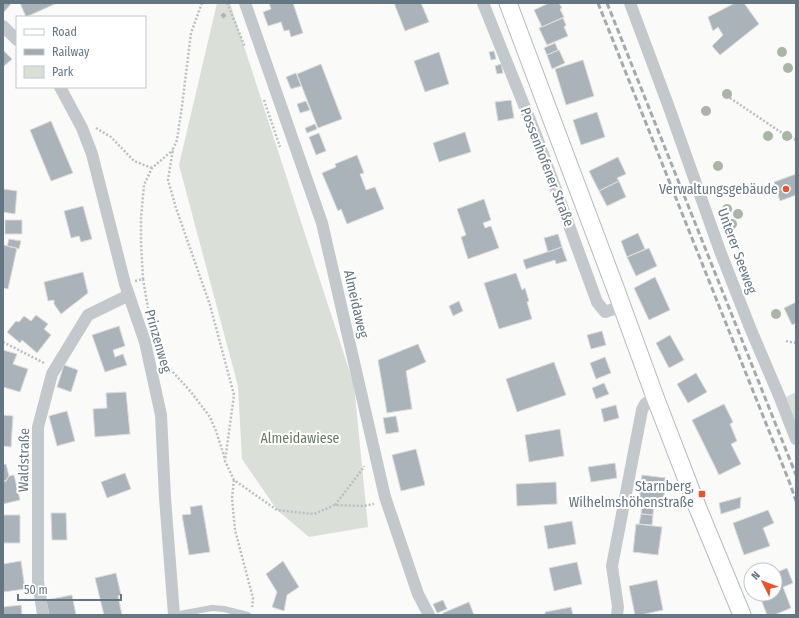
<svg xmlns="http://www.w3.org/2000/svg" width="799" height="618" font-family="'Fira Sans Condensed',sans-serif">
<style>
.green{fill:#dadfd7}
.building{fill:#aab3b9;stroke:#dcdcda}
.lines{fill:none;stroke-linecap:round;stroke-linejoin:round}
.secondary-casing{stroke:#b3babf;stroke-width:19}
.path{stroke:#bbbfc2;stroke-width:2.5;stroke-dasharray:2 2;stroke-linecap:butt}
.lane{stroke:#c3c8cc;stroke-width:6}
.street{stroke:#c3c8cc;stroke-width:12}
.secondary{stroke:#fff;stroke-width:17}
.rail{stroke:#a2aab0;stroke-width:3;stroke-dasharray:6 3;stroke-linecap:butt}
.tree{fill:#aab4a7}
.poi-dot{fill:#e4572e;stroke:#fff;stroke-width:1.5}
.labels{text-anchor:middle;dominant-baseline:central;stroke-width:4;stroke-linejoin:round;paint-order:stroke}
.street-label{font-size:14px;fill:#657683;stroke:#fff}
.poi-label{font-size:14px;fill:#657683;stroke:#fff;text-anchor:end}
.park-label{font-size:14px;fill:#687a64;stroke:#fff}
</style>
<rect width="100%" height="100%" fill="#fafaf8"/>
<path class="green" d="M217,3H230L354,385L368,527L309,537L277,510L242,459L238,386L179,165Z
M796,392V422L786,397Z"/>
<path class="building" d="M3,3H12L3,13Z
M20,3H57L26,17Z
M269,3H293L303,33L291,37L289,30L284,31L281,22L268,26L263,12L271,9Z
M394,3H421L429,22L405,31Z
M549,3H559L562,8L560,9L564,17L542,27L534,10Z
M735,3H744L759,24L720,55L712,46L723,35L718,27L713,31L708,17Z
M224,12L227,16L223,19L220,15Z
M563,18L566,25L564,27L568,36L547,45L539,28Z
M555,43L558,50L547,55L544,48Z
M3,50L12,59L3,67Z
M559,50L565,63L552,69L547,55Z
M494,51L496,59L491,60L489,52Z
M439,52L449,84L425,92L414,61Z
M583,60L594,96L566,105L555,69Z
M321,64L342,119L318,128L297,74Z
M501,64L503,73L497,74L495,66Z
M296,73L301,86L291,89L286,77Z
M511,100L514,118L498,121L495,102Z
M306,101L310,110L300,113L297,104Z
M597,112L605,137L581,145L573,120Z
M51,121L73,173L51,181L30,130Z
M315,124L317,129L307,133L305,128Z
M465,132L471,152L439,162L433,143Z
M319,133L326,151L316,155L309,137Z
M357,155L364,173L360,174L366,190L375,187L384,209L347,224L341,209L338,211L322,173L336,167L335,164Z
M618,157L626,174L617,178L619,181L599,191L589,171Z
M796,174V195L780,201L774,182Z
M619,181L626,197L607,206L599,191Z
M3,189L17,191L15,214L3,212Z
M484,199L491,220L483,223L485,228L491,226L499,248L468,259L461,237L466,235L457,209Z
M83,206L92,239L81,242L79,236L71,238L64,211Z
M5,220H22V234H5Z
M638,233L645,249L627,257L621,241Z
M558,234L562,247L548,252L544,238Z
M9,239L21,241L19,249L7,246Z
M3,245L17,248L8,289L3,288Z
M562,247L567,261L556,264L555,260L526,269L523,260Z
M649,248L657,266L636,276L627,257Z
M83,272L88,293L61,314L54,304V300L48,301L44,282Z
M516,273L522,290L525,288L529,301L527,302L532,319L499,329L484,283Z
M655,277L670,310L649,320L634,288Z
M459,301L463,311L453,316L449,306Z
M796,302V323L792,325L784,308Z
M36,315L48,324L44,329L51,335L37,353L22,340L20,343L7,332L16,321L19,322L24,316L31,321Z
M119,326L125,346L113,350L115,357L123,354L127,365L105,372L92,335Z
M602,331L606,345L591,349L587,335Z
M670,335L684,360L669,368L656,343Z
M418,344L426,362L406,371L412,409L387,413L378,360Z
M3,350L17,354L13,364L28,369L20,392L3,387Z
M605,357L611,373L596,379L590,363Z
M554,362L566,395L517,412L506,379Z
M64,365L78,370L71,392L57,387Z
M696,373L707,392L688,403L677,384Z
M604,383L609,394L596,399L592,388Z
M126,392L130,434L95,437L93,409L107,408L106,393Z
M724,404L733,422L730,424L737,441L731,444L741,464L719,475L692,420Z
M616,405L619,418L604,422L601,409Z
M67,411L75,441L57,446L49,416Z
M3,415L13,416L11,447L3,446Z
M396,416L399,432L386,434L383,418Z
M560,429L564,456L529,462L525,435Z
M416,449L425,485L401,491L392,455Z
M615,463L617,478L591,482L588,467Z
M6,464L9,476L6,481H3V465Z
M125,473L131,489L107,498L101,482Z
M14,475L20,500L3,504V481H6L9,476Z
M642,475L666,478L663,504L639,502Z
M556,482L557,504L517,506L516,484Z
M741,497L740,508L721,514L719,503Z
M642,502L654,503L653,515L641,514Z
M202,505L210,552L189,555L182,515L191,514L190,507Z
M768,510L774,523L763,528L770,546L744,555L733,523Z
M51,513H66L67,540H52Z
M641,514L653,515L652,525L639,524Z
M3,515H20V543H3Z
M572,521L576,544L548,549L544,526Z
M636,524L662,527L658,555L633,552Z
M21,561L25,589L3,592V564Z
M283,561L299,587L287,595L284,611L272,607L277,592L266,574Z
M577,562L582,584L554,591L549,568Z
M787,568L793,583L783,587L791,608L774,615H767L759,594H775V573Z
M116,573L121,595L118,596L122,615H104L95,578Z
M657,580L663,610L641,615H635L629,586Z
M72,595L76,615H49L46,600Z
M443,600L447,609L437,613L433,604Z
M469,602L474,615H444L443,613Z
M21,605L22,615H3V607Z
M571,607L573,615H545V612Z"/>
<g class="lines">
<g class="secondary-casing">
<path id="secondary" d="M508,3L616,290L655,397L697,506L742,615"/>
</g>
<path class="path" d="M202,3L191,33L182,106L177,140L173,149L168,180L176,208L210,305L234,395L225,461L234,480L277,510L314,514L335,505L363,506L374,504
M227,3L245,47
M730,98L779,131L796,140
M264,100L280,147
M96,128L111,137L134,161L152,168
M143,279L148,308
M135,281L143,279L141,243V218L144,185L152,168L173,150
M786,341L796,343
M3,342L44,363
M162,360L191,392L210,417L216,431L225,459
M234,480L232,498L235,530L253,598L252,607
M335,505L364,467V466"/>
<path class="lane" d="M174,615L212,608L224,609L248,615"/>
<path class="street" d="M245,3L322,223L385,497L418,594L429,615
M483,3L536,135L597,302L605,312L622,306
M630,3L667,102L720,251L751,330L780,398L796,439
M3,26L17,40
M60,87L82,128L92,154L125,284L145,342L161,415L165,498L174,615
M43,615L38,581V427L52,374L88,315L129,295
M617,615L618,607L612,566L642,410L645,404L655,397"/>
<use href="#secondary" class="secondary"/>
<path class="rail" d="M598,3L789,481L796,501
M607,3L796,475"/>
</g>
<g class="tree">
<circle cx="782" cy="52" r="5"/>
<circle cx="788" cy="68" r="5"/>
<circle cx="727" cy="94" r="5"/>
<circle cx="706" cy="111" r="5"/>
<circle cx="768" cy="136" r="5"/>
<circle cx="787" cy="136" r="5"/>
<circle cx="718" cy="166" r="5"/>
<circle cx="727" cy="209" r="5"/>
<circle cx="738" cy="214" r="5"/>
<circle cx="732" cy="224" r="5"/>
<circle cx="776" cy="314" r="5"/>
</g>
<g class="poi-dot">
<circle cx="786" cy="189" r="4"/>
<rect x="698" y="490" width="8" height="8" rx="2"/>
</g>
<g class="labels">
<g class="street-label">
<text transform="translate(547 167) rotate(69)">Possenhofener Straße</text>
<text transform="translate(737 251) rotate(70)">Unterer Seeweg</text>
<text transform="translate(356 304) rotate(77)">Almeidaweg</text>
<text transform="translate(158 341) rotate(74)">Prinzenweg</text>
<text transform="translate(24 460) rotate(-89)">Waldstraße</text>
</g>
<g class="poi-label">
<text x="778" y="189">Verwaltungsgebäude</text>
<text x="694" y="486">Starnberg,<tspan x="694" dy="16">Wilhelmshöhenstraße</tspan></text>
</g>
<g class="park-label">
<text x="300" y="438">Almeidawiese</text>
</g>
</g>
<rect width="799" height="618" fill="none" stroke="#657683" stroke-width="8"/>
<rect x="16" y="16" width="130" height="72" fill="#ffffff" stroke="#c1c8cd"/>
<rect x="24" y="29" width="20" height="6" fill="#ffffff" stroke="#c1c8cd"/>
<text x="52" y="36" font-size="12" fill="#657683">Road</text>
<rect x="24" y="49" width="20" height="6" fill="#a2aab0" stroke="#c1c8cd"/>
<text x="52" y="56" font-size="12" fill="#657683">Railway</text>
<rect x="24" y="66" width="20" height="12" fill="#dadfd7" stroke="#c1c8cd"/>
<text x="52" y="76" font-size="12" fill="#657683">Park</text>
<g transform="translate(763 582) rotate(312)"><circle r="19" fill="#ffffff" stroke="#c1c8cd"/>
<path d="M0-3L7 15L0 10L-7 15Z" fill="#e4572e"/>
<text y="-6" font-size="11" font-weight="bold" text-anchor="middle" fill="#657683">N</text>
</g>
<path d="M18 594v6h103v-6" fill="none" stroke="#657683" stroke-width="2"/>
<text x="24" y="594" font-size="12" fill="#657683" stroke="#ffffff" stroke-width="3" paint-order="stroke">50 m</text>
</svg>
